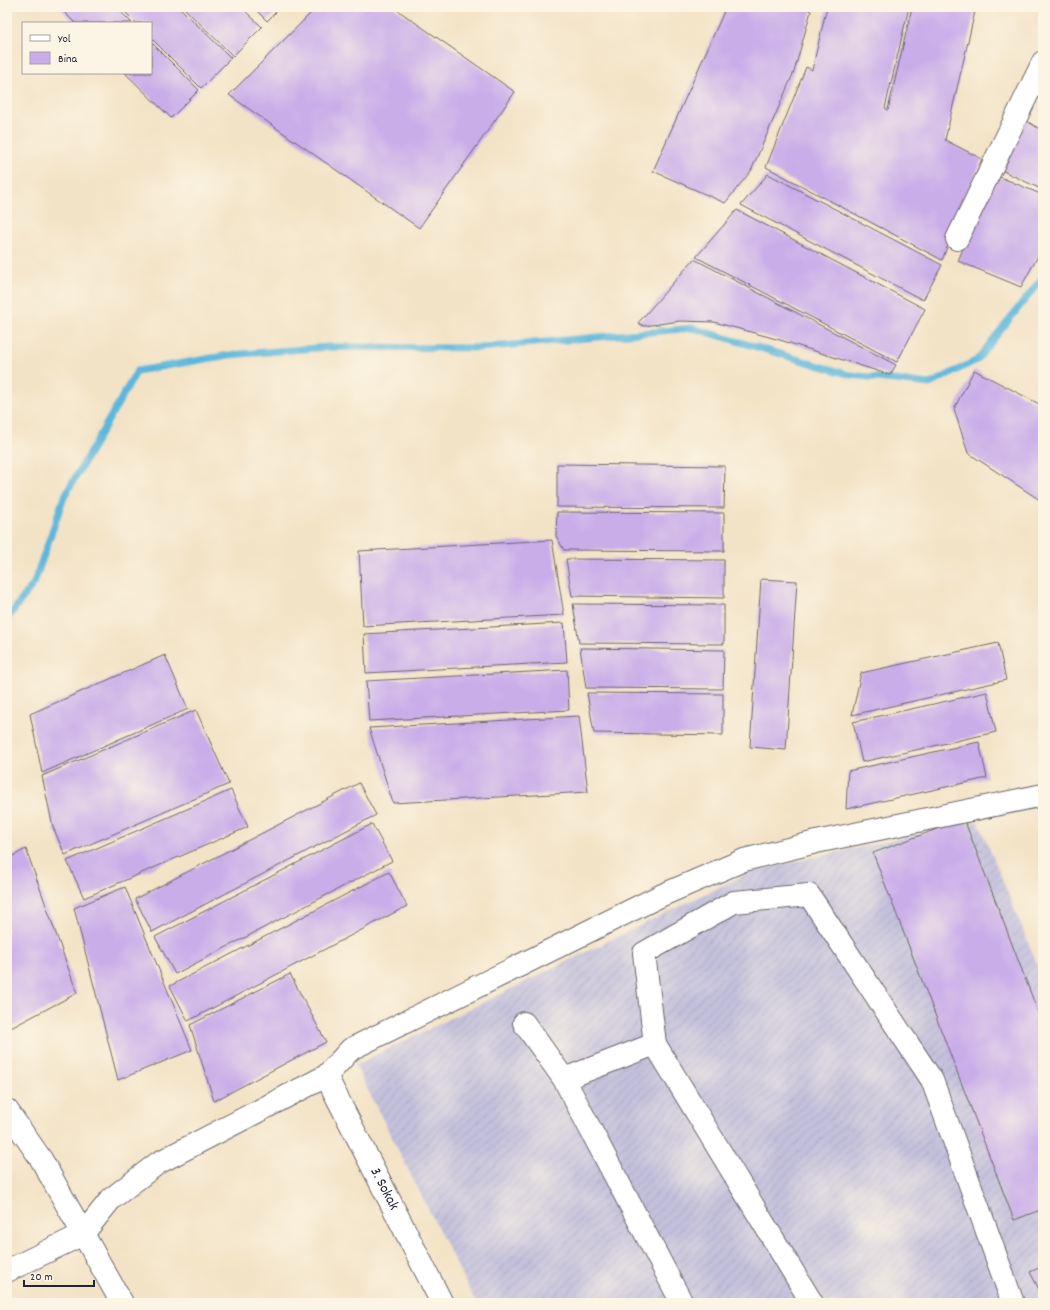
<svg xmlns="http://www.w3.org/2000/svg" width="1050" height="1310" font-family="Dekko,sans-serif">
<style>
.industrial{fill:url(#industrial-furrows)}
.lines{fill:none;stroke-linecap:round;stroke-linejoin:round}
.stream{stroke:#5db7db;stroke-width:7}
.building{fill:#c9ade9}
.minor-casing{stroke:#6b666c;stroke-width:24}
.minor{stroke:#fff;stroke-width:22}
.labels{text-anchor:middle;dominant-baseline:central;stroke-width:3;stroke-linejoin:round;paint-order:stroke}
.street-label{font-size:15px;fill:#22223b;stroke:#fcf5e5}
</style>
<defs>
<pattern id="industrial-furrows" width="10" height="10" patternUnits="userSpaceOnUse"><rect width="10" height="10" fill="#c3c0db"/><path d="M-1 1l2-2M0 10L10 0M9 11l2-2" fill="none" stroke="#a7a5bd"/></pattern>
</defs>
<rect width="100%" height="100%" fill="#fcf5e5"/>
<filter id="ink" filterUnits="userSpaceOnUse"><feTurbulence type="fractalNoise" baseFrequency=".025" numOctaves="2"/><feDisplacementMap in="SourceGraphic" scale="8" xChannelSelector="R" yChannelSelector="G"/><feConvolveMatrix kernelMatrix="1 2 1 2 8 2 1 2 1" color-interpolation-filters="sRGB"/></filter>
<filter id="wash" filterUnits="userSpaceOnUse"><feTurbulence type="fractalNoise" baseFrequency=".012" numOctaves="4" result="noise"/><feDisplacementMap in="SourceGraphic" scale="16" xChannelSelector="R" yChannelSelector="G"/><feGaussianBlur stdDeviation="0.9" result="paint"/><feColorMatrix in="noise" values="0 0 0 0 0 0 0 0 0 0 0 0 0 0 0 0 0 1.4 0 .05"/><feComposite in="paint" operator="in"/></filter>
<g filter="url(#wash)">
<rect width="100%" height="100%" fill="#f3e3c6"/>
<path class="industrial" d="M978,821L1043,978V1303H476L355,1065L752,871Z"/>
<g class="lines">
<path class="stream" d="M7,619L34,583L64,497L137,371L229,355L329,347L480,348L693,328L850,375L930,384L977,360L1043,277"/>
</g>
<g id="blocks">
<path class="building" d="M59,7H116L132,23H75Z
M120,7H179L231,58L201,88L151,38V23H136Z
M183,7H241L262,27L233,56Z
M253,7H281L267,21Z
M317,7H393L515,92L419,228L229,95Z
M726,7H803L811,11L794,72L751,171L725,203L653,171Z
M827,7H909L885,108L888,110L912,7H976L945,140L982,159L942,260L766,167L806,67L812,70Z
M151,42L199,90L171,118L125,73H151Z
M1023,119L1043,131V190L997,168Z
M768,174L942,265L923,300L741,205Z
M993,174L1043,195V247L1021,287L958,261Z
M737,210L925,309L897,362L696,257Z
M694,259L896,365L890,375L780,340L714,322L680,321L644,326L638,323Z
M974,370L1043,406V502L968,453L954,409Z
M557,464L725,466L724,508L557,507Z
M557,512L724,513V551L564,550L556,536Z
M552,540L564,615L363,626L359,551Z
M566,559L724,560V598L572,596Z
M761,579L797,581L786,750L750,747Z
M573,604L724,605V644L579,643Z
M564,623L567,662L366,673L364,634Z
M998,643L1006,680L852,715L861,673Z
M580,648L724,650L723,689L586,688Z
M165,655L188,709L42,773L30,714Z
M567,670L569,710L369,721L366,681Z
M987,692L996,732L862,762L853,722Z
M587,693L723,694V735L594,733Z
M196,710L229,784L65,855L53,827L42,776Z
M579,716L588,792L393,803L369,728Z
M979,742L987,778L846,809L848,771Z
M359,783L376,815L152,932L135,899Z
M231,790L248,827L84,898L67,861Z
M964,819L1043,1025V1209L1014,1220L873,853Z
M372,824L392,861L175,974L155,937Z
M26,849L77,993L7,1030V859Z
M389,872L407,906L188,1021L170,986Z
M125,887L192,1050L118,1080L74,908Z
M290,974L326,1042L214,1101L190,1025Z
M1043,1266V1297L1030,1272Z"/>
</g>
</g>
<g filter="url(#ink)">
<use href="#blocks" fill-opacity="0" stroke="#6b666c" stroke-width="1"/>
<g class="lines">
<g class="minor-casing">
<g id="minor">
<path d="M957,239L1043,62"/>
<path d="M524,1023L564,1079"/>
<path d="M655,1044L644,953L734,902L809,895L932,1080L1013,1303"/>
<path id="s1" d="M326,1076L442,1303"/>
<path d="M7,1110L41,1159L122,1303"/>
<path d="M7,1271L83,1234L111,1199L158,1163L326,1076L351,1049L660,896L744,860L816,842L1043,795"/>
<path d="M682,1303L564,1079L655,1044L812,1303"/>
</g>
</g>
<use href="#minor" class="minor"/>
</g>
</g>
<g class="labels">
<g class="street-label">
<text stroke="none"><textPath href="#s1" startOffset="127">3. Sokak</textPath></text>
</g>
</g>
<rect width="1050" height="1310" fill="none" stroke="#fcf5e5" stroke-width="24"/>
<rect x="22" y="22" width="130" height="52" fill="#fcf5e5" stroke="#a5a1a1"/>
<rect x="30" y="35" width="20" height="6" fill="#ffffff" stroke="#a5a1a1"/>
<text x="58" y="42" font-size="12" fill="#22223b">Yol</text>
<rect x="30" y="52" width="20" height="12" fill="#c9ade9" stroke="#a5a1a1"/>
<text x="58" y="62" font-size="12" fill="#22223b">Bina</text>
<path d="M24 1280v6h70v-6" fill="none" stroke="#22223b" stroke-width="2"/>
<text x="30" y="1280" font-size="12" fill="#22223b" stroke="#fcf5e5" stroke-width="3" paint-order="stroke">20 m</text>
</svg>
